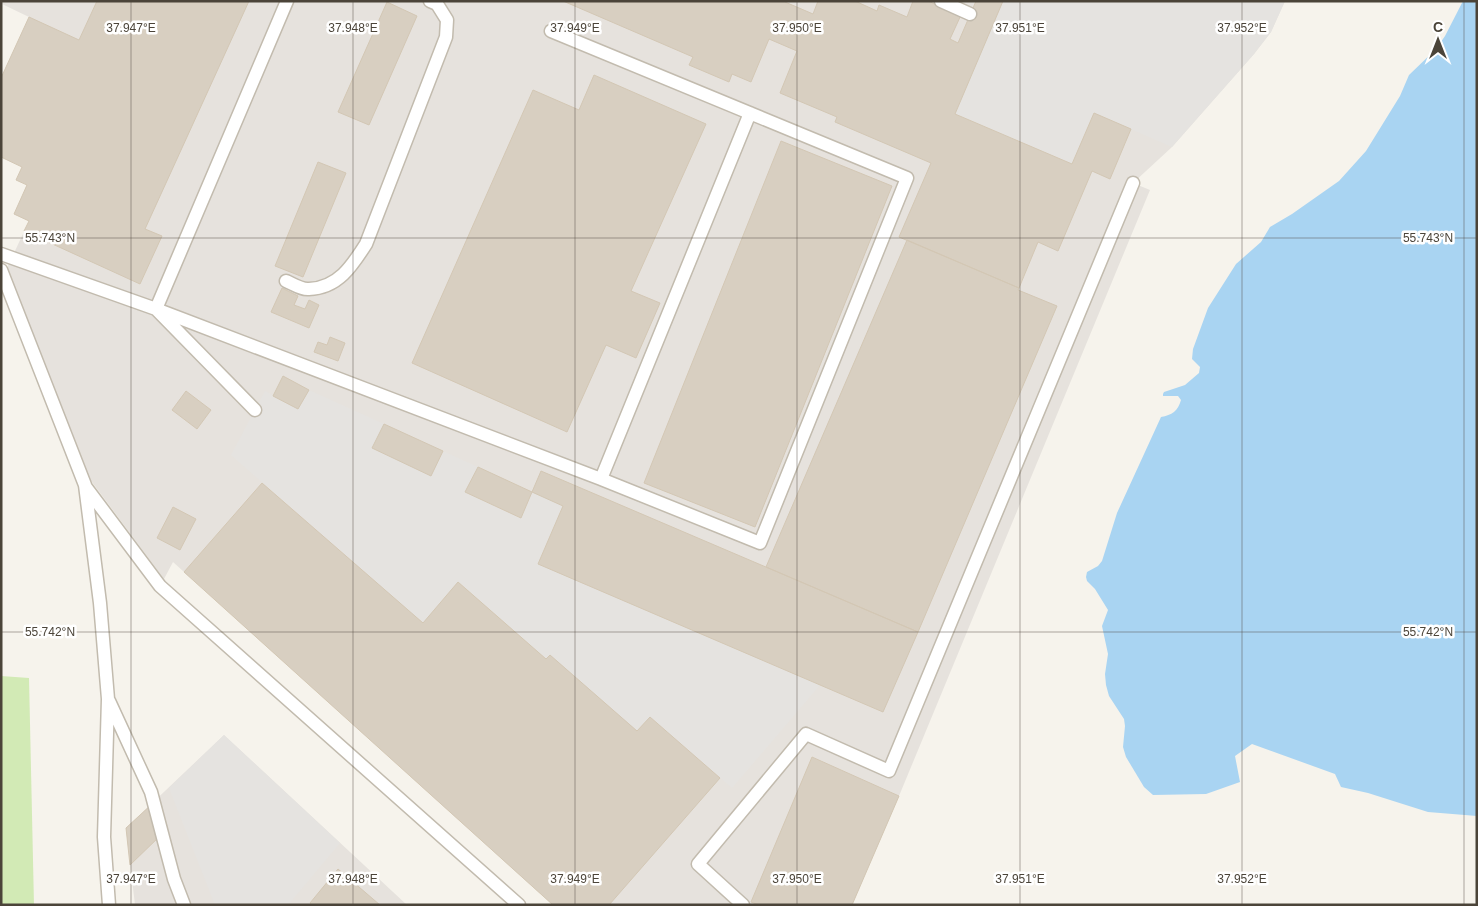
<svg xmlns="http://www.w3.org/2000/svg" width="1478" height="906" font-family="Arial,sans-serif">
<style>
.industrial{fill:#e6e2dd}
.green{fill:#d2eab5}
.parking{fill:#e5e3e0}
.water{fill:#a9d4f2}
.building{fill:#d8cfc1;stroke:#d3c7b4}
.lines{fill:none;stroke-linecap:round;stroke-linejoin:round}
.lane-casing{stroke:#c2bbae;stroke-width:15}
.lane{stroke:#fff;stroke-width:12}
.ticks{fill:none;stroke:#4b4439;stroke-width:1;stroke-opacity:0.45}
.ticks-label{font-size:12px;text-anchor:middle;fill:#4b4439;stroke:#fff;stroke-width:5;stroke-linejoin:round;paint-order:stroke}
</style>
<rect width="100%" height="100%" fill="#f6f3ec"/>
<path class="industrial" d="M4,1H1285L1271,32L1254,54L1172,147L1133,183L1150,190L899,796L852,905H553L173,562L164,579L89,478L7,268L29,221L14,214L27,185L1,78L29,17L2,4Z
M224,735L407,905H135L126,828Z"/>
<path class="green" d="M1,676L29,678L34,905H1Z"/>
<path class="parking" d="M1003,1H1285L1271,32L1254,54L1172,147L1094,113L1072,164L955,114Z
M309,390L384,424L373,448L431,476L443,451L478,467L466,493L520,518L532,492L563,506L538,564L820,685L732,788L650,717L637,731L550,655L546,659L459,582L423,623L231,455L265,391L298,409Z
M224,735L340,843L288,905H215L169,788Z"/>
<path class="water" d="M1463,1H1477V816L1428,812L1368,793L1341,787L1335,774L1252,744L1235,756L1240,782L1206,794L1153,795L1144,787L1126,757L1123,747L1125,726L1124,719L1109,696L1106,685L1105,674L1108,654L1102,626L1108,610L1095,589L1087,581L1086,577L1087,572L1098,566L1102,561L1117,513L1161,417C1172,415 1178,411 1181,400L1178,396H1163V394L1164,392L1185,385L1199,373L1200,367L1192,359L1193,349L1208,308L1236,264L1261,242L1270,227L1292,214L1339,181L1366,151L1400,96L1409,75L1436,49L1445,36Z"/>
<path class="building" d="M97,1H249L145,229L162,236L140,284L24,231L29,221L14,214L27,185L16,180L22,167L1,157V78L29,17L79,40Z
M563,1H786L785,2L813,14L818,1H855L877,11L879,5L907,17L913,1H928L961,15L950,39L958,43L976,1H1003L955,114L1072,164L1094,113L1131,129L1110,179L1092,171L1058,251L1038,242L1019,288L899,237L931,163L835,122L837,117L780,93L797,51L769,39L751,82L732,74L729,82L689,65L693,57Z
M387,2L417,16L369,125L338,112Z
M594,75L706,124L631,291L660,303L636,358L606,345L567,432L412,363L533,90L579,110Z
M781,141L892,186L755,527L644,483Z
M318,162L346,173L303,277L275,266Z
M907,240L1019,288L1018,290L1057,306L918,632L766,567Z
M282,288L298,296L294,305L305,309L309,300L319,305L309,328L271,312Z
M330,337L345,343L338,361L314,352L318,342L327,345Z
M283,376L309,390L298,409L273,396Z
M186,391L211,410L197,429L172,410Z
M384,424L443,451L431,476L372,448Z
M478,467L532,492L521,518L465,492Z
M541,471L918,632L883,712L538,564L563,506L532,492Z
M262,483L423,623L458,582L546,659L550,655L637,731L650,717L720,778L609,905H553L184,572Z
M173,507L196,519L180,550L157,538Z
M812,757L899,796L852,905H759L751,902Z
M152,804L160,836L130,865L126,828Z
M338,869L380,905H312L310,903Z"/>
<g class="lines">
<g class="lane-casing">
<path id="lane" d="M287,1L156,309L601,479L750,113
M941,1L970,14
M551,31L907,178L760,543L601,479
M1,254L156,309L255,410
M1,270L85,485L100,603L108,699L104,837L109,905
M286,281C293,284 302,290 309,289C338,288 352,266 366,244L446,37L447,20L437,4L430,1
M85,486L160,586L519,905
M109,701L151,792L174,879L184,905
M743,905L698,864L806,734L889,771L1133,183"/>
</g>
<use href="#lane" class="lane"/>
</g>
<path class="ticks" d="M131,1V905M353,1V905M575,1V905M797,1V905M1020,1V905M1242,1V905M1464,1V905M1,238H1477M1,632H1477"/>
<g class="ticks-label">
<text x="131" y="32">37.947°E</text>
<text x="353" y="32">37.948°E</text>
<text x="575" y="32">37.949°E</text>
<text x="797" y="32">37.950°E</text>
<text x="1020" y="32">37.951°E</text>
<text x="1242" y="32">37.952°E</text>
<text x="50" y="242">55.743°N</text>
<text x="1428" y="242">55.743°N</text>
<text x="50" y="636">55.742°N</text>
<text x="1428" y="636">55.742°N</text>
<text x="131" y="883">37.947°E</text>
<text x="353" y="883">37.948°E</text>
<text x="575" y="883">37.949°E</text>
<text x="797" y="883">37.950°E</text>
<text x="1020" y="883">37.951°E</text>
<text x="1242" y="883">37.952°E</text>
</g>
<rect width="1478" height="906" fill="none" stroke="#4b4439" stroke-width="5"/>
<g transform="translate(1438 40)" stroke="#ffffff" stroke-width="4" paint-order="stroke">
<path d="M0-4L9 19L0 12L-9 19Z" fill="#4b4439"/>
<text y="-8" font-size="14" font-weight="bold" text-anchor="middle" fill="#4b4439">С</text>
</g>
</svg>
